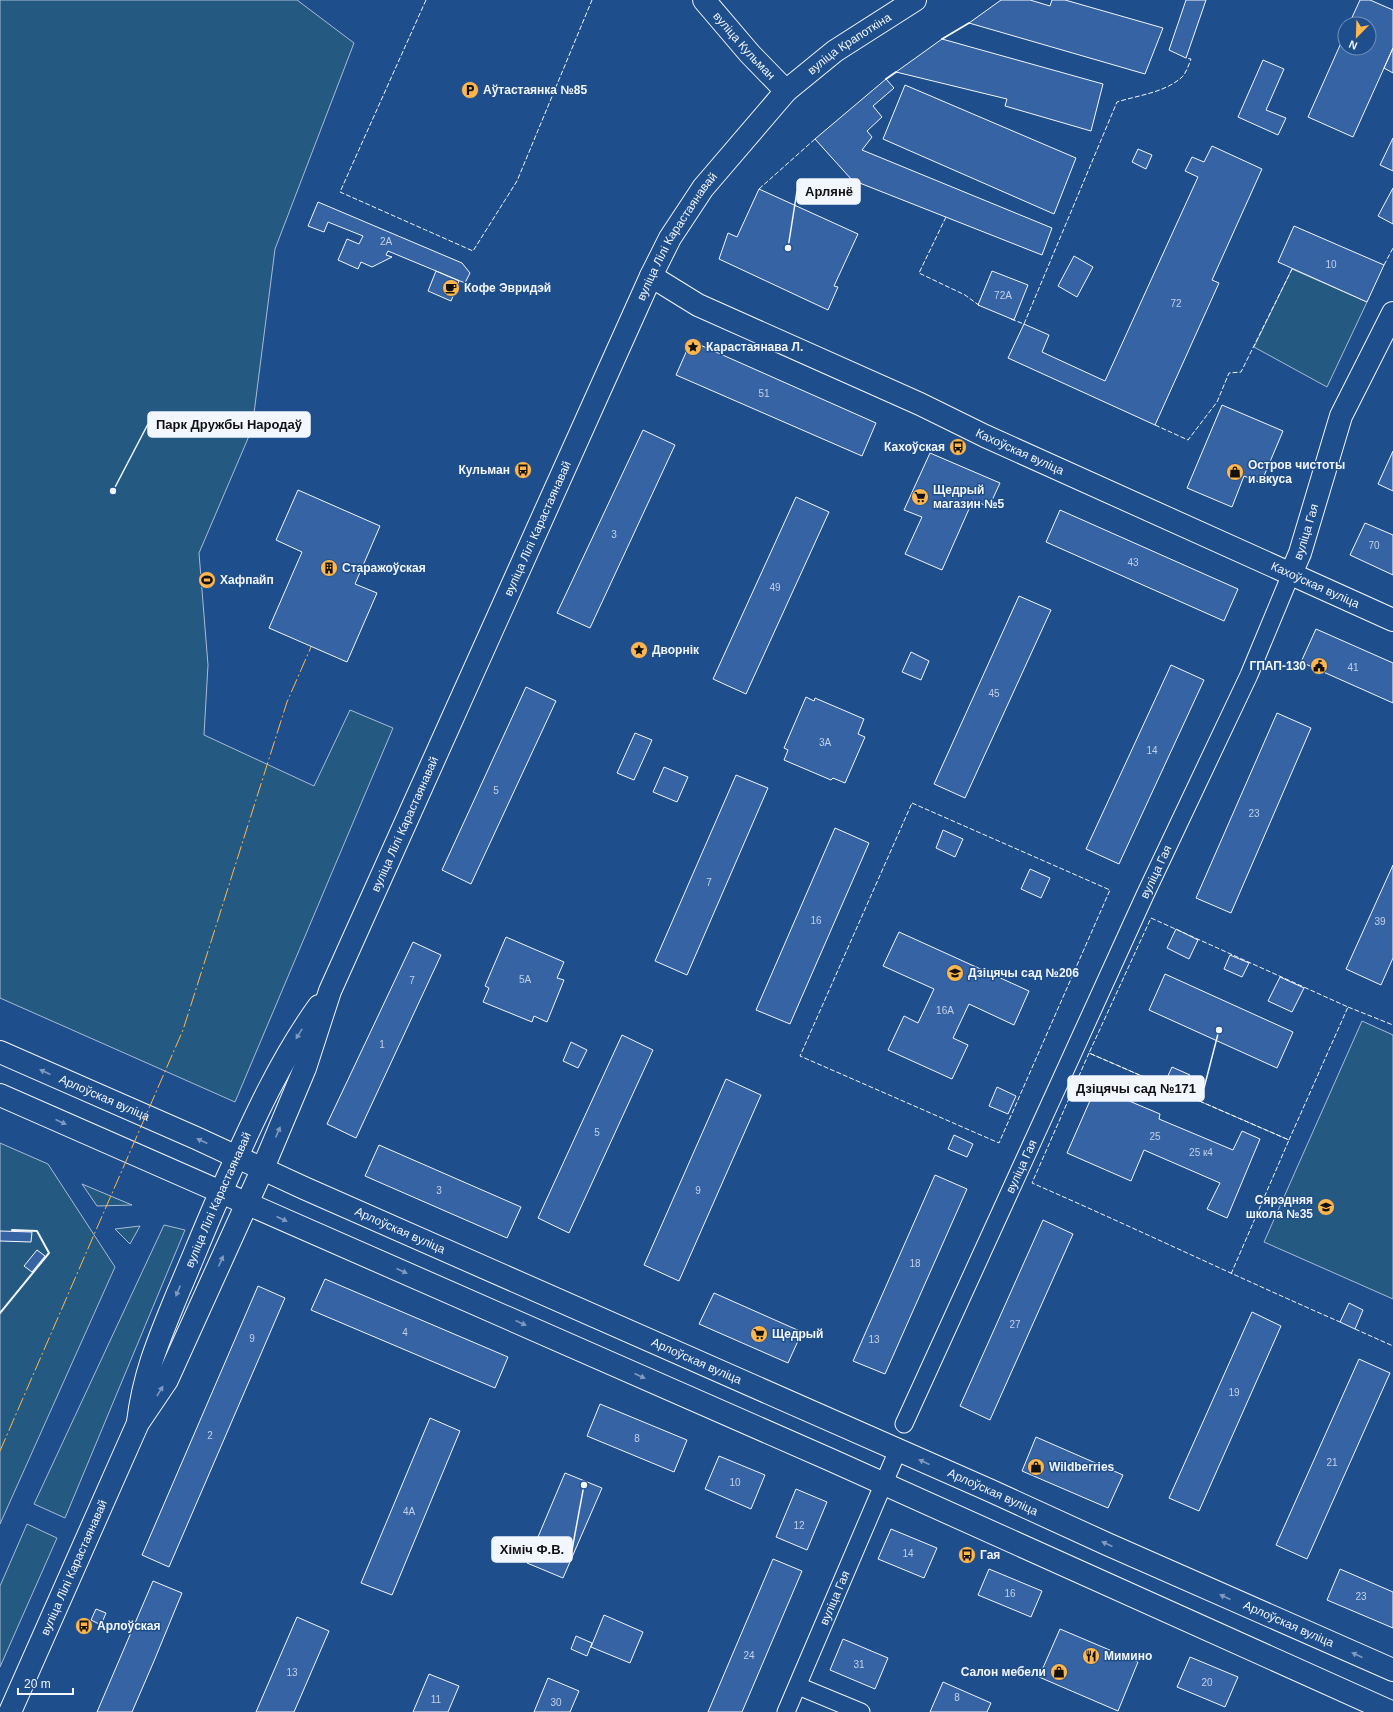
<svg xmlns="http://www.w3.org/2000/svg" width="1393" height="1712" font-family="Helvetica,sans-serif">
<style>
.green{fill:#245a82;stroke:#a8bbd7}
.building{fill:#3563a3;stroke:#f2f6ff}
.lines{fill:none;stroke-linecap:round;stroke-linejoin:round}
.street-casing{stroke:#f2f6ff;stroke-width:19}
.secondary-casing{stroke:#f2f6ff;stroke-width:24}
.primary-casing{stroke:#f2f6ff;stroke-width:24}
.street{stroke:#1f4e8c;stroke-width:17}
.secondary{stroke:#1f4e8c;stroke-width:22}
.primary{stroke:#1f4e8c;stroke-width:22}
.fence{stroke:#f2f6ff;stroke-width:1;stroke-dasharray:5 2;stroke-linecap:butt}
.wall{stroke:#f2f6ff;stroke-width:2}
.power{stroke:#ffb74d;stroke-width:1;stroke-dasharray:14 3 2 3;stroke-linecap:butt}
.oneway{fill:#7e9ac0}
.labels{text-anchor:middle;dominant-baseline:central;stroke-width:3;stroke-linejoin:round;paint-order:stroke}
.number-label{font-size:10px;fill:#c3d1e8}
.street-label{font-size:12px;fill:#f2f6ff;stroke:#1f4e8c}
.poi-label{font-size:12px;font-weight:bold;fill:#f2f6ff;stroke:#1f4e8c;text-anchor:start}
.leader{fill:none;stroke:#f2f6ff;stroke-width:1.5}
.callout-dot{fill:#f2f6ff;stroke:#1f4e8c;stroke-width:1.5}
.callout{fill:#f2f6ff;stroke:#f2f6ff;stroke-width:1.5}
.callout-label{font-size:13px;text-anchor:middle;font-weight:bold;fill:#111}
</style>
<rect width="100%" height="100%" fill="#1f4e8c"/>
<path class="green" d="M0,0H297L354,43L275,249L252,429L199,553L208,665L204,735L314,786L350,710L393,728L235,1102L0,998Z
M1292,269L1367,302L1327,387L1254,347Z
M1362,1021L1393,1035V1299L1264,1242Z
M0,1143L48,1164L115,1267L0,1524Z
M82,1184L132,1205L97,1206Z
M164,1225L185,1230L65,1518L34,1504Z
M140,1226L130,1244L115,1229Z
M27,1524L57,1538L0,1667V1586Z"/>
<path class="building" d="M1001,0H1030L1050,6L1052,0H1065L1163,28L1145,74L969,23Z
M1186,0H1206L1186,58L1169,50Z
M1360,0H1370L1393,10V48L1353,137L1308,117L1345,34V48H1369V24H1349Z
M942,39L1103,84L1091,131L1005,106L1007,99L896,72Z
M1393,48V73L1384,68Z
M1263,60L1284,69L1266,110L1286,118L1278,135L1238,117Z
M886,79L894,88L873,106L882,117L867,131L872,137L862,150L1052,228L1042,255L852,180L815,139Z
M905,85L1076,158L1054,214L883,139Z
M1393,138V171L1380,165Z
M1212,146L1262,169L1212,280L1219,283L1155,425L1008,358L1024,324L1049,335L1042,352L1105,381L1198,177L1185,171L1192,157L1204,162Z
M1138,149L1152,155L1146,169L1132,162Z
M1393,188V224L1378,216Z
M759,189L858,234L834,286L838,287L828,310L719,259L728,233L737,237Z
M318,202L462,263L470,273L465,283L388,251L386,255L392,257L372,267L361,262L358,269L338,260L347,239L359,244L363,236L328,222L324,232L308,226Z
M1294,226L1384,265L1367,302L1278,262Z
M1074,256L1093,267L1077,297L1058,286Z
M436,271L459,281L451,301L428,291Z
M992,271L1028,285L1014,320L978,305Z
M691,341L876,423L862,456L676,375Z
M1222,405L1283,431L1261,483L1244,476L1232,507L1187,488Z
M643,430L675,445L590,628L557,613Z
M1393,451V491L1378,484Z
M930,453L1000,483L989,507L973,500L942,570L905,554L922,517L904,510Z
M298,490L380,526L355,584L377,593L347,662L269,628L302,552L276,540Z
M796,497L829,512L746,694L713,679Z
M1060,510L1238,589L1224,621L1046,542Z
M1365,523L1393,535V575L1350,555Z
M1019,596L1051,610L965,798L934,784Z
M1316,629L1393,663V703L1301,662Z
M911,652L929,661L921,680L902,672Z
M1171,665L1204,680L1119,864L1086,849Z
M526,687L556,701L471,884L442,870Z
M806,697L814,701L815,698L864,719L858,734L865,737L845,783L833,778L831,780L784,760L788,750L784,748Z
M1277,713L1311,728L1231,913L1196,898Z
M635,733L652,740L634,780L617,773Z
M664,767L688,777L677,802L653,792Z
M736,775L768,788L687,975L655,961Z
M835,828L869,843L790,1024L756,1010Z
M943,830L963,839L955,857L936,848Z
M1393,865V958L1381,985L1346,969Z
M1030,869L1050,878L1041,898L1021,889Z
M1176,929L1198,940L1189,959L1167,948Z
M899,932L1029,991L1014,1025L969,1004L953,1038L968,1045L952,1079L888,1050L904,1016L918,1023L934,989L883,966Z
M506,937L564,962L557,978L564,980L547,1022L534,1016L532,1022L483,1002L489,988L485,986Z
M413,942L441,955L356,1138L327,1124Z
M1230,955L1249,963L1242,977L1224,969Z
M1165,974L1293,1032L1277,1068L1149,1010Z
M1280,977L1304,988L1292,1012L1268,1001Z
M622,1035L653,1050L569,1233L538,1218Z
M571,1042L587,1050L578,1068L563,1061Z
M1172,1067L1190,1075L1183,1089L1166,1080Z
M726,1079L761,1095L679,1281L644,1265Z
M997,1087L1016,1096L1008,1114L989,1106Z
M1096,1087L1160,1114L1159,1119L1233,1150L1242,1131L1260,1139L1227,1218L1207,1209L1220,1183L1144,1150L1131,1181L1067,1153Z
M954,1135L973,1144L967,1157L948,1149Z
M379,1145L521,1207L507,1238L365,1176Z
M935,1175L967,1189L885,1374L853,1361Z
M1043,1220L1073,1234L990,1420L960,1406Z
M0,1231L32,1232L31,1242L0,1241Z
M37,1250L45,1256L32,1272L24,1266Z
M325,1279L508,1357L495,1388L311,1310Z
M258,1286L285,1298L169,1567L142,1555Z
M714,1293L802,1332L788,1363L699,1324Z
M1349,1303L1363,1310L1355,1329L1340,1322Z
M1252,1312L1281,1326L1199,1511L1169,1498Z
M1359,1359L1390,1373L1307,1559L1276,1545Z
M600,1404L687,1440L674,1472L587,1436Z
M430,1418L460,1431L392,1595L361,1583Z
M1036,1437L1123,1475L1108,1508L1022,1471Z
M719,1456L765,1475L751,1509L705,1489Z
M565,1473L602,1488L563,1578L527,1563Z
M796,1489L827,1502L807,1550L776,1537Z
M891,1529L937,1548L924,1578L878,1559Z
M773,1559L802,1571L742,1712H708Z
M989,1569L1042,1591L1031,1617L978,1595Z
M1340,1569L1393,1592V1628L1327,1600Z
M153,1581L182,1593L154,1661L132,1712H97Z
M96,1609L106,1613L101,1625L91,1620Z
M604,1615L643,1632L630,1663L591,1647Z
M297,1617L329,1631L294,1712H256Z
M1060,1629L1138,1662L1118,1711L1039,1677Z
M576,1636L592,1643L587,1656L571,1649Z
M843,1639L888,1658L875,1689L830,1670Z
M1190,1657L1238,1677L1225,1707L1177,1687Z
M429,1674L459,1686L448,1712H413Z
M548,1678L579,1691L570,1712H534Z
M943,1682L991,1703L987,1712H930Z"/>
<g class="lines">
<g class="street-casing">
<g id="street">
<path id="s1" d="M904,1424L1145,895L1249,675L1291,574"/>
<path d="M798,1686L861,1712"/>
<path id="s2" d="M786,1712L898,1450"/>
</g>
</g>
<g class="secondary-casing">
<g id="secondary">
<path id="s3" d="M704,0L750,54L786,91"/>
<path id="s4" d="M651,276L698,305L920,404L985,436L1393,620"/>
<path id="s5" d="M1291,574L1300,553L1341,416L1393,313"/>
<path id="s6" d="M138,1422C144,1373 159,1339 177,1295C190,1265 202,1235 215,1205C246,1137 275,1067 319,1006"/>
<path id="s7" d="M10,1712L138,1423L167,1380L263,1168L305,1068L330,991L651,276L670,238L703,188L786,91L835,51L915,0"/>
</g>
</g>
<g class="primary-casing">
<g id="primary">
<path id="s8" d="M0,1052L196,1138L304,1188L989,1490L1107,1544L1393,1670"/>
<path d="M0,1095L831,1460L1391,1712"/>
</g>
</g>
<use href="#street" class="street"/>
<use href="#secondary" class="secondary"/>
<use href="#primary" class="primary"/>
<path class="fence" d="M426,0L340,192L473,251L517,181L592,0
M759,189L815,139
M946,217L919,273L965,295L980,306
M1384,265L1393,248
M1011,319L1024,324L1117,102C1139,95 1163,93 1181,78C1186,74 1189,64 1191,59L1186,58
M1155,425L1188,440L1217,402L1229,373L1241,372L1292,269
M912,803L1110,890L999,1143L800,1056Z
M1151,918L1348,1007L1289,1140L1089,1053Z
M1348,1007L1393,1025
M1231,1274L1289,1140L1089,1053L1032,1183C1135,1228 1237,1277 1340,1322
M1355,1329L1393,1346"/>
<path class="wall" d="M942,39L969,23
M886,79L896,72
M0,1313L49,1253L37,1231L12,1230"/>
<path class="power" d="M0,1451L183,1030L287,702L311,647"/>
</g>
<defs><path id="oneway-solid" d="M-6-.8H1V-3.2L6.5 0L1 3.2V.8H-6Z"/></defs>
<g class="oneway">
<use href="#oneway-solid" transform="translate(299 1034) rotate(122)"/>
<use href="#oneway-solid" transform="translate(45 1072) rotate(-156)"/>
<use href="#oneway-solid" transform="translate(61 1122) rotate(24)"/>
<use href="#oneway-solid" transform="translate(278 1132) rotate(-67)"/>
<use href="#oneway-solid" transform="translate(202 1141) rotate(-155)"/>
<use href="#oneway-solid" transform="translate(282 1219) rotate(25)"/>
<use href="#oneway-solid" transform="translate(221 1261) rotate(-66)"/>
<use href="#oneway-solid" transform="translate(402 1271) rotate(24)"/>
<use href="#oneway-solid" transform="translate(178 1291) rotate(113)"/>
<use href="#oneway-solid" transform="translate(521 1323) rotate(24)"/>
<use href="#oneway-solid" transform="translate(640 1376) rotate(24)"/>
<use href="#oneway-solid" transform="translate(160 1391) rotate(-58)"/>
<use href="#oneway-solid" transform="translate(924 1462) rotate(-156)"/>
<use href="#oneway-solid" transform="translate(1107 1544) rotate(-156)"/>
<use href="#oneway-solid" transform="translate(1225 1597) rotate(-156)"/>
<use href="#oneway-solid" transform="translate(1357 1655) rotate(-156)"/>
</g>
<defs>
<g id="parking-disc" transform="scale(0.9)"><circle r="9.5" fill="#ffb74d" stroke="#1f4e8c"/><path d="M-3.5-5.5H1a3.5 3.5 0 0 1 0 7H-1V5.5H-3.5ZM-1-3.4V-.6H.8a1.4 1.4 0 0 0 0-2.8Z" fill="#111"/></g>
<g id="cafe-disc" transform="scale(0.9)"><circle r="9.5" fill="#ffb74d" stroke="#1f4e8c"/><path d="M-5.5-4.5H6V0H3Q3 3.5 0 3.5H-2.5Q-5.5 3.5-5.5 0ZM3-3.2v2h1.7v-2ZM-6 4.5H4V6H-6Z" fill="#111"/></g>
<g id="sight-disc" transform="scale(0.9)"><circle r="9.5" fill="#ffb74d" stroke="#1f4e8c"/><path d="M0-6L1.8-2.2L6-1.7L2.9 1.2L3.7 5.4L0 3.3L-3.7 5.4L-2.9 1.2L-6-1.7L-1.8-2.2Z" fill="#111"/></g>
<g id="bus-disc" transform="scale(0.9)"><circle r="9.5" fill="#ffb74d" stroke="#1f4e8c"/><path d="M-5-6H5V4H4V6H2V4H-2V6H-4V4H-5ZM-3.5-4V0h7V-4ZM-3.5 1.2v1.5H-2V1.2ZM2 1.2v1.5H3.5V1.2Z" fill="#111"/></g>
<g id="shop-disc" transform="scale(0.9)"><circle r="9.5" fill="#ffb74d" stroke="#1f4e8c"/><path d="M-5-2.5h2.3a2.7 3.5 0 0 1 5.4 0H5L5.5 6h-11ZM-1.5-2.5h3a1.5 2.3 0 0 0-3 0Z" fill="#111"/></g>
<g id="supermarket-disc" transform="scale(0.9)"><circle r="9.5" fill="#ffb74d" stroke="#1f4e8c"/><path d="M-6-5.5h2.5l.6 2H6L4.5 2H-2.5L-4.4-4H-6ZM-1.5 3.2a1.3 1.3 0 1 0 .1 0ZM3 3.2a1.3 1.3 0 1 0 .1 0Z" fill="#111"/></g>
<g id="building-disc" transform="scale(0.9)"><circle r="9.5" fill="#ffb74d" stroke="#1f4e8c"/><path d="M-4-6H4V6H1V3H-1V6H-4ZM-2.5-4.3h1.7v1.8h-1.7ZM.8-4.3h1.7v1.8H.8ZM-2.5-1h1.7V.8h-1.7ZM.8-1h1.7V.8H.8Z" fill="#111"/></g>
<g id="stadium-disc" transform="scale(0.9)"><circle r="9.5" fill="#ffb74d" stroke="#1f4e8c"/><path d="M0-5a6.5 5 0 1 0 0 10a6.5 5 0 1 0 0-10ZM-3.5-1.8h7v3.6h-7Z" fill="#111"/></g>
<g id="civic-disc" transform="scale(0.9)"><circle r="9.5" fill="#ffb74d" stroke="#1f4e8c"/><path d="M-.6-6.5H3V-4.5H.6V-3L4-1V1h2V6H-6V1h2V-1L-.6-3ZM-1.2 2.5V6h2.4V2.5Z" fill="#111"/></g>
<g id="school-disc" transform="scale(0.9)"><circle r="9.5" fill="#ffb74d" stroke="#1f4e8c"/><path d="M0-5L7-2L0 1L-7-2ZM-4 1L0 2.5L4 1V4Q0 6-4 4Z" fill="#111"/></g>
<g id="restaurant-disc" transform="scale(0.9)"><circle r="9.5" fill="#ffb74d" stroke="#1f4e8c"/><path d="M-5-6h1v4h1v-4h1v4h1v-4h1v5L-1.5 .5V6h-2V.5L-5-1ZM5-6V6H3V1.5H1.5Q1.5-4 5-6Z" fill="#111"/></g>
</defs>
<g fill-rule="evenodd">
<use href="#parking-disc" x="470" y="90"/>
<use href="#cafe-disc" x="451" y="288"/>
<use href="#sight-disc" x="693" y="347"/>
<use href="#bus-disc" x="958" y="447"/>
<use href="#bus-disc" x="523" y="470"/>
<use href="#shop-disc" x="1235" y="472"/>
<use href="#supermarket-disc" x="920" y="497"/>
<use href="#building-disc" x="329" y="568"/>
<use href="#stadium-disc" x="207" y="580"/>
<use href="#sight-disc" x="639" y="650"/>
<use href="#civic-disc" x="1319" y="666"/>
<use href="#school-disc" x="955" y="973"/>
<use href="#school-disc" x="1326" y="1207"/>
<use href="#supermarket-disc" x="759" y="1334"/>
<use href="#shop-disc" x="1036" y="1467"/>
<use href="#bus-disc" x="967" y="1555"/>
<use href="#bus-disc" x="84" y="1626"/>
<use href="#restaurant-disc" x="1091" y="1656"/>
<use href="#shop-disc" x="1059" y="1672"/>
</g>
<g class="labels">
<g class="number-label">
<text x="386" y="241">2А</text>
<text x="1331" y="264">10</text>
<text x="1003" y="295">72А</text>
<text x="1176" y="303">72</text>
<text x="764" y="393">51</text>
<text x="614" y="534">3</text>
<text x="1374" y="545">70</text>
<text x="1133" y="562">43</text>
<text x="775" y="587">49</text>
<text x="1353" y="667">41</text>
<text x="994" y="693">45</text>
<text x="825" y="742">3А</text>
<text x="1152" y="750">14</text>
<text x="496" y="790">5</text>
<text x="1254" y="813">23</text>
<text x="709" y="882">7</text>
<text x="816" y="920">16</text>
<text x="1380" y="921">39</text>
<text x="525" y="979">5А</text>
<text x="412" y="980">7</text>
<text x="945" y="1010">16А</text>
<text x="382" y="1044">1</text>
<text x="597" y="1132">5</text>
<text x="1155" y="1136">25</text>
<text x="1201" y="1152">25 к4</text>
<text x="439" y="1190">3</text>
<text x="698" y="1190">9</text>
<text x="915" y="1263">18</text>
<text x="1015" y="1324">27</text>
<text x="405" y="1332">4</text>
<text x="252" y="1338">9</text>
<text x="874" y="1339">13</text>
<text x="1234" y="1392">19</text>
<text x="210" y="1435">2</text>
<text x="637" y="1438">8</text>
<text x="1332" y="1462">21</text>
<text x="735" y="1482">10</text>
<text x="409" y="1511">4А</text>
<text x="799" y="1525">12</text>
<text x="908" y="1553">14</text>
<text x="1010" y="1593">16</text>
<text x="1361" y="1596">23</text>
<text x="749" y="1655">24</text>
<text x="859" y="1664">31</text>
<text x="292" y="1672">13</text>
<text x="1207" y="1682">20</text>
<text x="957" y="1697">8</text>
<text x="436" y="1699">11</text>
<text x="556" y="1702">30</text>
</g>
<g class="street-label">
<text stroke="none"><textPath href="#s7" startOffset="1883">вуліца Крапоткіна</textPath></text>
<text stroke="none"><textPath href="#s3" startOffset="61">вуліца Кульман</textPath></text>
<text stroke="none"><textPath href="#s7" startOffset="1621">вуліца Лілі Карастаянавай</textPath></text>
<text stroke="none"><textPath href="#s4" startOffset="409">Кахоўская вуліца</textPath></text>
<text stroke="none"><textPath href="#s7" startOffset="1297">вуліца Лілі Карастаянавай</textPath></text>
<text stroke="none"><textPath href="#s5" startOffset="45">вуліца Гая</textPath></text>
<text stroke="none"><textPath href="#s4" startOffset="733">Кахоўская вуліца</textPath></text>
<text stroke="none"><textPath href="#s7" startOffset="973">вуліца Лілі Карастаянавай</textPath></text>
<text stroke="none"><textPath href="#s1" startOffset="607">вуліца Гая</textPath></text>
<text stroke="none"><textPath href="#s8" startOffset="114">Арлоўская вуліца</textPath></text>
<text stroke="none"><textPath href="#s1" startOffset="283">вуліца Гая</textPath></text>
<text stroke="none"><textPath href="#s6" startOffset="237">вуліца Лілі Карастаянавай</textPath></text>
<text stroke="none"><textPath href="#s8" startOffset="438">Арлоўская вуліца</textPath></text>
<text stroke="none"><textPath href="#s8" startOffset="762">Арлоўская вуліца</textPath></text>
<text stroke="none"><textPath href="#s8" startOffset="1086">Арлоўская вуліца</textPath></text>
<text stroke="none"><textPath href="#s7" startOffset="158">вуліца Лілі Карастаянавай</textPath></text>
<text stroke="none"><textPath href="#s2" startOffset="124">вуліца Гая</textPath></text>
<text stroke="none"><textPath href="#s8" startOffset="1410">Арлоўская вуліца</textPath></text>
</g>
<g class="poi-label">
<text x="483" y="90">Аўтастаянка №85</text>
<text x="464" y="288">Кофе Эвридэй</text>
<text x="706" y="347">Карастаянава Л.</text>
<text x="945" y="447" text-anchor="end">Кахоўская</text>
<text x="1248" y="465">Остров чистоты<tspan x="1248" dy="14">и вкуса</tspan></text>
<text x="510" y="470" text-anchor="end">Кульман</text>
<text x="933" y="490">Щедрый<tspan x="933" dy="14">магазин №5</tspan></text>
<text x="342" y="568">Старажоўская</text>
<text x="220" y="580">Хафпайп</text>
<text x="652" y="650">Дворнік</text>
<text x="1306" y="666" text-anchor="end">ГПАП-130</text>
<text x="968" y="973">Дзіцячы сад №206</text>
<text x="1313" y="1200" text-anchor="end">Сярэдняя<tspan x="1313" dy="14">школа №35</tspan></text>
<text x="772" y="1334">Щедрый</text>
<text x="1049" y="1467">Wildberries</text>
<text x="980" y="1555">Гая</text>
<text x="97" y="1626">Арлоўская</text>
<text x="1104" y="1656">Мимино</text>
<text x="1046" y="1672" text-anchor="end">Салон мебели</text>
</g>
</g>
<path class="leader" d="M788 248L797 191M113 491L148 424M1219 1030L1204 1088M584 1485L572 1550"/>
<g class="callout-dot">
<circle cx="788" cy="248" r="4"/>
<circle cx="113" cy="491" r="4"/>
<circle cx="1219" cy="1030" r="4"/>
<circle cx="584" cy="1485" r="4"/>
</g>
<g class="callout">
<rect x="797" y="179" width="63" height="25" rx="4"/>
<rect x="148" y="412" width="162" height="25" rx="4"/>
<rect x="1068" y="1076" width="136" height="25" rx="4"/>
<rect x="492" y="1537" width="80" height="25" rx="4"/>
</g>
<g class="callout-label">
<text x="829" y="196">Арлянё</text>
<text x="229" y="429">Парк Дружбы Народаў</text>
<text x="1136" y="1093">Дзіцячы сад №171</text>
<text x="532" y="1554">Хіміч Ф.В.</text>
</g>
<g transform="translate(1357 36) rotate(203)"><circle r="19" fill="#1f4e8c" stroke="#7391ba"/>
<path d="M0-3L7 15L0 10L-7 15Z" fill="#ffb74d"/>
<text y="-6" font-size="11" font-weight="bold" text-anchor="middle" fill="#f2f6ff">N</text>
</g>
<path d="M18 1688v6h55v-6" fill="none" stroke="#f2f6ff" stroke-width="2"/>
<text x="24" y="1688" font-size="12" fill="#f2f6ff" stroke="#1f4e8c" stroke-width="3" paint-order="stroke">20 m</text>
</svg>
